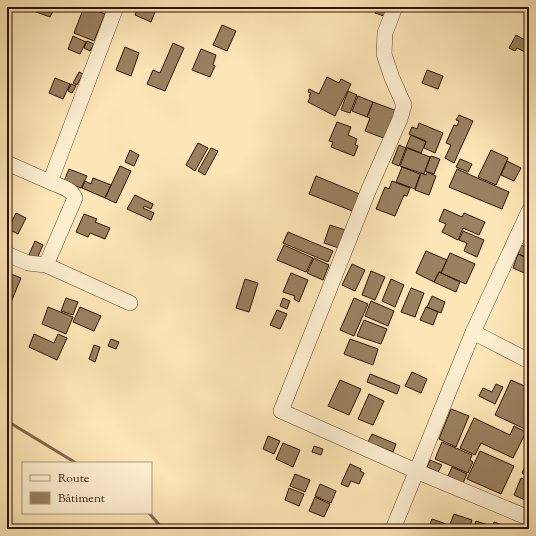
<svg xmlns="http://www.w3.org/2000/svg" width="536" height="536" font-family="'Sorts Mill Goudy',serif">
<style>
.lines{fill:none;stroke-linecap:round;stroke-linejoin:round}
.stream{stroke:#81674a;stroke-width:3}
.building{fill:#9a8160;stroke:#301403}
.minor-casing{stroke:#634830;stroke-width:16}
.minor{stroke:#fdeed0;stroke-width:15}
</style>
<rect width="100%" height="100%" fill="#fce5b6"/>
<filter id="stains"><feTurbulence type="fractalNoise" baseFrequency=".005" numOctaves="4"/><feColorMatrix values="0 0 0 0 .2 0 0 0 0 .09 0 0 0 0 .02 0 0 0 .5 -.17"/></filter>
<radialGradient id="worn" r=".72"><stop offset=".6" stop-color="#630" stop-opacity="0"/><stop offset="1" stop-color="#630" stop-opacity=".3"/></radialGradient>
<g class="lines">
<path class="stream" d="M7,421L76,463
M149,513L163,529"/>
</g>
<path class="building" d="M29,7H55L50,17L28,9Z
M84,7H87L105,14L94,41L74,33Z
M96,7H106L103,12Z
M138,7H157L151,22L135,15Z
M377,7H390L387,17L375,13Z
M222,25L236,31L227,51L213,45Z
M516,35L529,42V54L517,48L515,51L509,48Z
M73,36L86,42L80,54L68,49Z
M87,41L94,44L90,51L84,48Z
M173,43L184,48L165,91L147,84L153,70L160,73Z
M125,47L139,53L131,76L116,70Z
M201,49L216,55L213,65L215,66L210,77L192,70Z
M427,70L443,76L438,89L422,83Z
M79,72L83,74L77,85L73,83Z
M327,77L339,83L341,79L351,84L335,116L308,102L310,97L309,96L311,93L308,92L309,89L319,94Z
M55,78L70,84L63,99L49,93Z
M71,84L76,86L72,93L68,91Z
M348,91L357,95L350,113L341,110Z
M358,96L373,102L367,117L352,111Z
M373,102L397,111L386,139L365,131L370,118L367,117Z
M459,115L473,121L454,163L445,158L451,145L446,143L454,125L457,126L459,121L456,120Z
M337,122L351,127L348,135L357,139L355,145L358,146L354,156L331,147L333,142L329,141Z
M419,123L443,133L435,153L424,148L426,141L409,134L412,127L417,129Z
M411,135L426,142L421,153L406,147Z
M198,143L208,148L195,171L186,165Z
M399,145L406,148L399,166L392,163Z
M211,148L218,151L205,175L198,171Z
M407,148L430,157L424,174L400,166Z
M130,150L139,155L134,166L125,162Z
M491,150L508,158L496,185L478,177Z
M431,156L440,159L434,174L425,171Z
M460,159L472,164L468,172L456,167Z
M507,161L521,168L514,181L501,175Z
M120,166L131,171L116,203L105,198Z
M402,167L420,174L415,189L396,182Z
M69,169L87,176L81,188L64,181Z
M457,169L509,192L502,209L449,187Z
M427,172L436,176L429,195L415,190L421,173L426,175Z
M316,176L362,195L355,212L309,194Z
M93,178L111,185L105,198L82,188L85,181L91,184Z
M392,181L410,188L407,196L404,195L395,216L376,209L385,187L389,189Z
M135,195L153,204L151,209L144,206L143,208L154,213L151,220L127,209Z
M444,209L462,217L464,213L485,222L479,235L463,228L458,240L442,232L446,224L439,221Z
M16,213L26,218L18,234L8,229Z
M84,214L97,219L95,222L110,228L105,239L90,233L88,237L76,232Z
M330,225L345,230L339,248L324,243Z
M463,231L484,240L477,257L464,251L467,243L459,240Z
M288,232L333,251L328,262L283,243Z
M35,241L43,245L36,261L28,257Z
M284,245L313,258L306,272L277,260Z
M521,245L529,248V258L518,254Z
M426,251L447,260L441,273L439,272L434,282L416,273Z
M450,253L475,264L466,284L441,273Z
M518,254L529,259V275L513,268Z
M314,258L329,265L323,280L307,273Z
M352,264L365,270L355,291L342,285Z
M371,271L385,277L375,300L362,295Z
M439,272L460,282L456,292L434,282Z
M291,273L308,280L299,302L294,299L295,296L283,292Z
M11,274L21,278L7,312V285Z
M245,279L258,283L249,312L236,308Z
M391,279L404,285L395,307L382,301Z
M411,288L424,293L415,317L401,312Z
M432,296L445,302L441,313L427,307Z
M66,298L78,302L73,315L61,311Z
M283,298L290,301L287,309L280,306Z
M354,298L368,304L354,336L340,330Z
M371,301L394,311L388,326L365,316Z
M48,307L73,317L66,334L42,324Z
M80,307L101,316L94,331L73,322Z
M426,307L438,312L433,325L420,320Z
M277,310L287,314L280,329L270,325Z
M364,320L387,329L381,344L357,336Z
M34,334L54,343L58,334L67,338L57,360L29,347Z
M111,339L119,342L116,349L108,346Z
M350,339L378,349L373,365L344,354Z
M94,345L100,347L95,362L89,359Z
M412,372L427,379L421,393L405,386Z
M370,374L400,386L397,394L367,382Z
M340,380L361,389L349,415L328,406Z
M511,380L529,388V420L525,429L495,415Z
M496,384L503,387L495,404L479,396L483,388L492,392Z
M369,394L384,401L373,425L358,419Z
M451,409L469,416L456,447L439,439Z
M474,418L510,435L514,426L526,432L513,458L481,443L475,455L460,448Z
M372,434L396,444L393,452L368,442Z
M268,436L280,441L274,454L263,449Z
M442,442L472,455L470,460L473,462L468,473L435,459Z
M283,443L300,450L293,467L276,459Z
M314,446L323,449L321,455L312,452Z
M480,451L514,466L501,494L467,479Z
M529,457V477L522,473Z
M430,460L442,465L438,472L427,467Z
M350,464L361,469L360,471L364,473L359,484L351,481L348,487L341,484Z
M452,467L467,474L463,483L448,476Z
M295,474L310,480L305,492L290,486Z
M521,478L529,481V502L514,495Z
M320,484L336,491L331,503L315,496Z
M289,488L304,494L299,506L285,500Z
M315,497L330,504L324,517L309,511Z
M454,514L472,520L469,529H448Z
M432,519L446,524L444,529H428Z
M476,521L491,526L490,529H473Z
M494,522L502,525L501,529H492Z"/>
<g class="lines">
<g class="minor-casing">
<path id="minor" d="M116,7L50,182C59,186 71,188 75,198L46,265L130,303
M395,7L385,33L384,54L392,78L404,105L400,119L369,189L281,411L416,471L529,518
M7,163L50,182
M7,254L28,263L46,265
M473,332L529,361
M393,529L473,332L529,211"/>
</g>
<use href="#minor" class="minor"/>
</g>
<rect width="536" height="536" fill="none" stroke="#fce5b6" stroke-width="24"/>
<rect x="8" y="8" width="520" height="520" fill="none" stroke="#301403" stroke-width="2"/>
<rect x="12" y="12" width="512" height="512" fill="none" stroke="#301403"/>
<rect x="22" y="462" width="130" height="52" fill="#fdeed0" stroke="#ab977e"/>
<rect x="30" y="475" width="20" height="6" fill="#fdeed0" stroke="#ab977e"/>
<text x="58" y="482" font-size="12" fill="#301403">Route</text>
<rect x="30" y="492" width="20" height="12" fill="#9a8160" stroke="#ab977e"/>
<text x="58" y="502" font-size="12" fill="#301403">Bâtiment</text>
<rect width="100%" height="100%" filter="url(#stains)"/>
<rect width="100%" height="100%" fill="url(#worn)"/>
</svg>
